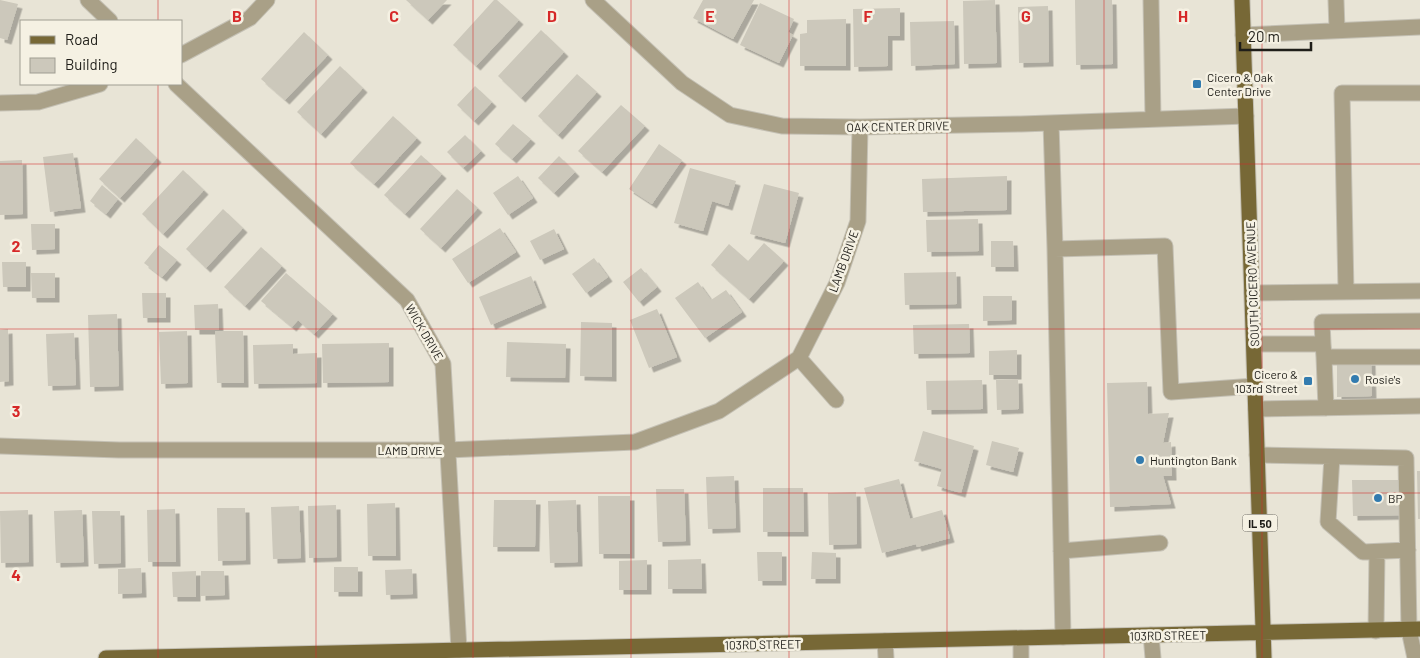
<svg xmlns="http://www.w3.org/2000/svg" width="1420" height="658" font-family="Barlow,sans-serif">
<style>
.building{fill:#ccc8bb;filter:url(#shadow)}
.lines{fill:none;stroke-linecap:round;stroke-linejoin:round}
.minor-casing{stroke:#c4c0b4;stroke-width:17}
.major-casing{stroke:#c4c0b4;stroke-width:17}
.minor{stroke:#a9a087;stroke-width:15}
.major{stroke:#776836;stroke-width:15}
.grid{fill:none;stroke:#d62828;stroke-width:1;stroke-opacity:0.55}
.poi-dot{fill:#327baf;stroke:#f5f1e3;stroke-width:2}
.labels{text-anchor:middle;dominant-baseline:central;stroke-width:5;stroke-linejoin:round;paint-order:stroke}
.shield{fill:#f5f1e3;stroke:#5f5d56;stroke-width:1}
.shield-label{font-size:11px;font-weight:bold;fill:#1f1e19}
.poi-label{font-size:12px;fill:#1f1e19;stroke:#f5f1e3;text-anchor:start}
.street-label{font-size:12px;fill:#1f1e19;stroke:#f5f1e3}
.grid-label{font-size:16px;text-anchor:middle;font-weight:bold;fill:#d62828;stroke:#f5f1e3;stroke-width:5;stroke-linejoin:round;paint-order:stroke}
</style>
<defs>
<filter id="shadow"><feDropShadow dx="4.5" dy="4.5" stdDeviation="0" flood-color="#0004"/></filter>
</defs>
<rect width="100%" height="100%" fill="#e8e4d6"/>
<path class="building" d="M0,0L18,4L7,40L0,38Z
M406,0H447L428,20Z
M494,0H497L519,20L476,66L453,45Z
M703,0H754L733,39L693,18Z
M995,0L997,63L964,64L963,1Z
M1075,0H1112L1113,64L1076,65Z
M760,3L794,19L788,32L793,35L779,63L740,45Z
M1048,6L1049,62L1019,63L1018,7Z
M900,8V36H888V66L854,67L853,9Z
M846,19V66H800V34L807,33V20Z
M954,21L955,64L911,66L910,22Z
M541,30L564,52L521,98L498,76Z
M304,32L328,55L285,100L261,79Z
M340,66L363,88L321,134L297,112Z
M577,74L597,92L558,135L538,116Z
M475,86L492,102L474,121L457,105Z
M621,105L645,126L602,172L578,151Z
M393,116L417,138L374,184L350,163Z
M513,124L531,139L512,159L495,144Z
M465,135L481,151L463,168L447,152Z
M136,138L157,158L120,198L99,179Z
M659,144L682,160L652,204L629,189Z
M73,153L81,208L50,212L43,157Z
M421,155L442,174L405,214L384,195Z
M559,156L575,172L554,193L538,178Z
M22,160L23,214L0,215V161Z
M690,168L736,181L728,206L712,201L703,231L674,223Z
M183,170L204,190L163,234L142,214Z
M518,176L533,198L508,215L493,193Z
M1007,176V210L923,212L922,179Z
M764,184L799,193L785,243L750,234Z
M102,185L118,199L106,214L90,201Z
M457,189L478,208L441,248L420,229Z
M223,209L243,228L206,268L186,249Z
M978,219L979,251L927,252L926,220Z
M31,224H55V249L32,250Z
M500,228L516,252L468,283L452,259Z
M554,229L564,249L540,260L530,241Z
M991,241H1013L1014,267H991Z
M764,243L784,261L749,299L711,265L729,244L748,261Z
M159,245L177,260L162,277L144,263Z
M261,247L282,266L245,306L224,287Z
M594,258L608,277L586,293L572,274Z
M2,262H26V287H3Z
M641,268L657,287L639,302L623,282Z
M956,272L957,304L905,305L904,273Z
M31,273H55V298H32Z
M286,273L333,314L314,334L298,320L292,327L261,301Z
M531,276L542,303L491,325L479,297Z
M698,282L711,300L726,290L742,312L705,338L675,298Z
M142,293H166V318H143Z
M983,296H1012V320L983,321Z
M218,304L219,330H195L194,305Z
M657,309L677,357L649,368L630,320Z
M117,314L119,386L90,387L88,315Z
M581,322L612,323V377L580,376Z
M969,324L970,353L914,354L913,325Z
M8,329L9,381L0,382V330Z
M187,331L188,383L161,384L159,332Z
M215,331H243L244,383H217Z
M74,333L76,385L48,386L46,334Z
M507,342L566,344L565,378L506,377Z
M389,343V382L323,383L322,344Z
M293,344V354L317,353V383L254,384L253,345Z
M1017,350V375H989V351Z
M1337,361H1371L1372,396L1337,397Z
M1018,379L1019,409L997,410L996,380Z
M982,380L983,409L927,410L926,381Z
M1147,382L1148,414L1169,413L1163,443L1171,442L1172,476H1163L1171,504L1110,507L1107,383Z
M923,431L974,446L961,493L937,486L942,469L914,461Z
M992,441L1019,448L1013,472L986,465Z
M1417,471H1420V519H1418Z
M734,476L736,528L708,529L706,477Z
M899,479L910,519L942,510L950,538L917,547L916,544L882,553L864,488Z
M1352,480H1404L1405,515L1353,516Z
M763,488H803L804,532H763Z
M656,489H684L686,541L658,542Z
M856,492L857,544L829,545L828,493Z
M598,496H630V554H599Z
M494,500H536L535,547H493Z
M576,500L578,562L550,563L548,501Z
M395,503L396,556H368L367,504Z
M336,505L337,557L309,558L308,506Z
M299,506L301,558L273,559L271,507Z
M217,508H245L246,560L218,561Z
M175,509L176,562H148L147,510Z
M28,510L29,562L1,563L0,511Z
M82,510L84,562L56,563L54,511Z
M92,511H120L121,563L94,564Z
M757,552H782V581H758Z
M812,552L836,553V579H811Z
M701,559L702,589H668V560Z
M647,560V590H619V561Z
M334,567H358V592H334Z
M141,568L142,593L118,594V569Z
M412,569L413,594L386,595L385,570Z
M196,571V597H173L172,572Z
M201,571H224L225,595L201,596Z"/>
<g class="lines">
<g class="minor-casing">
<path id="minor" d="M88,0L110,21
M593,0L682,83L730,115L782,126L860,127L1021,124L1246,116
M1151,0L1153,119
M1336,0L1337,30
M1243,35L1420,27
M181,55L250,18L267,0
M176,84L407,300L443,364L459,650
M0,103L38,102L100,84
M1051,123L1055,249L1063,637
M1055,249L1165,246L1171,392L1255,386
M1346,292L1342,93H1420
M1252,293L1420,291
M1254,344H1323L1324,357H1420
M1323,344L1322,322L1420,321
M1324,357L1326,408
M799,358L836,400
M1256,409L1420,406
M0,446L119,450H448L635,442L719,411L799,358L837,283L858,221L860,127
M1257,455L1406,458L1409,630L1415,658
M1332,457L1328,522L1363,552L1408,550
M1061,551L1160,543
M1376,631L1377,552
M1151,635L1153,658
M885,641L886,658
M1021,658V638"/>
</g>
<g class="major-casing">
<path id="major" d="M1242,0L1264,658
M106,658L1420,629"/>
</g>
<use href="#minor" class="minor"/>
<use href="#major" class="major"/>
</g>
<path class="grid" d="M158,0V21M316,0V658M473,0V658M631,0V658M789,0V658M947,0V658M1104,0V658M1262,0V658M158,84V658M0,164H1420M0,329H1420M0,493H1420"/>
<g class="poi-dot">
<rect x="1192" y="79" width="10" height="10" rx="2.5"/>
<circle cx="1355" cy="379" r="5"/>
<rect x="1303" y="376" width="10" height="10" rx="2.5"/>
<circle cx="1140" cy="460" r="5"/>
<circle cx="1378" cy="498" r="5"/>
</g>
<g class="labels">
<rect class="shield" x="1242.5" y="514.5" width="35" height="17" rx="4"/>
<g class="shield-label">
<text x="1260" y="523">IL 50</text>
</g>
<g class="poi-label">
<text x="1207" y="77">Cicero &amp; Oak<tspan x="1207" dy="14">Center Drive</tspan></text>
<text x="1298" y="374" text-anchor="end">Cicero &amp;<tspan x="1298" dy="14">103rd Street</tspan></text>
<text x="1365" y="379">Rosie's</text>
<text x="1150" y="460">Huntington Bank</text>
<text x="1388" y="498">BP</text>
</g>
<g class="street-label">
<text transform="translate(898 126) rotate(-1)">OAK CENTER DRIVE</text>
<text transform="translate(843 261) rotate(-70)">LAMB DRIVE</text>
<text transform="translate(1252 284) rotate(-92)">SOUTH CICERO AVENUE</text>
<text transform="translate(425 332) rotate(60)">WICK DRIVE</text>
<text x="410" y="450">LAMB DRIVE</text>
<text transform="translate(1168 635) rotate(-1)">103RD STREET</text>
<text transform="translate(763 644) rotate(-1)">103RD STREET</text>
</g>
</g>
<g class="grid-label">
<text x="237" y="22">B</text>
<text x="394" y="22">C</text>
<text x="552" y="22">D</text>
<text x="710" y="22">E</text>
<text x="868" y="22">F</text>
<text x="1026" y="22">G</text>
<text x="1183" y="22">H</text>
<text x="16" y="252">2</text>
<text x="16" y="417">3</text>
<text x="16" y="581">4</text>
</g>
<rect x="20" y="20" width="162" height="65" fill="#f5f1e3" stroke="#9f9d92"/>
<rect x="30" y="36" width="25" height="8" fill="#776836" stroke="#9f9d92"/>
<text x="65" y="45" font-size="15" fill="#1f1e19">Road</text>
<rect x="30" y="58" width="25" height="15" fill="#ccc8bb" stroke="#9f9d92"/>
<text x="65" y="70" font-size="15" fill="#1f1e19">Building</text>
<path d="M1240 42v8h71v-8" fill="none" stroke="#1f1e19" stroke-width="2.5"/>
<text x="1248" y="42" font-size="15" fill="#1f1e19" stroke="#f5f1e3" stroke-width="4" paint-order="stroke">20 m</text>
</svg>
